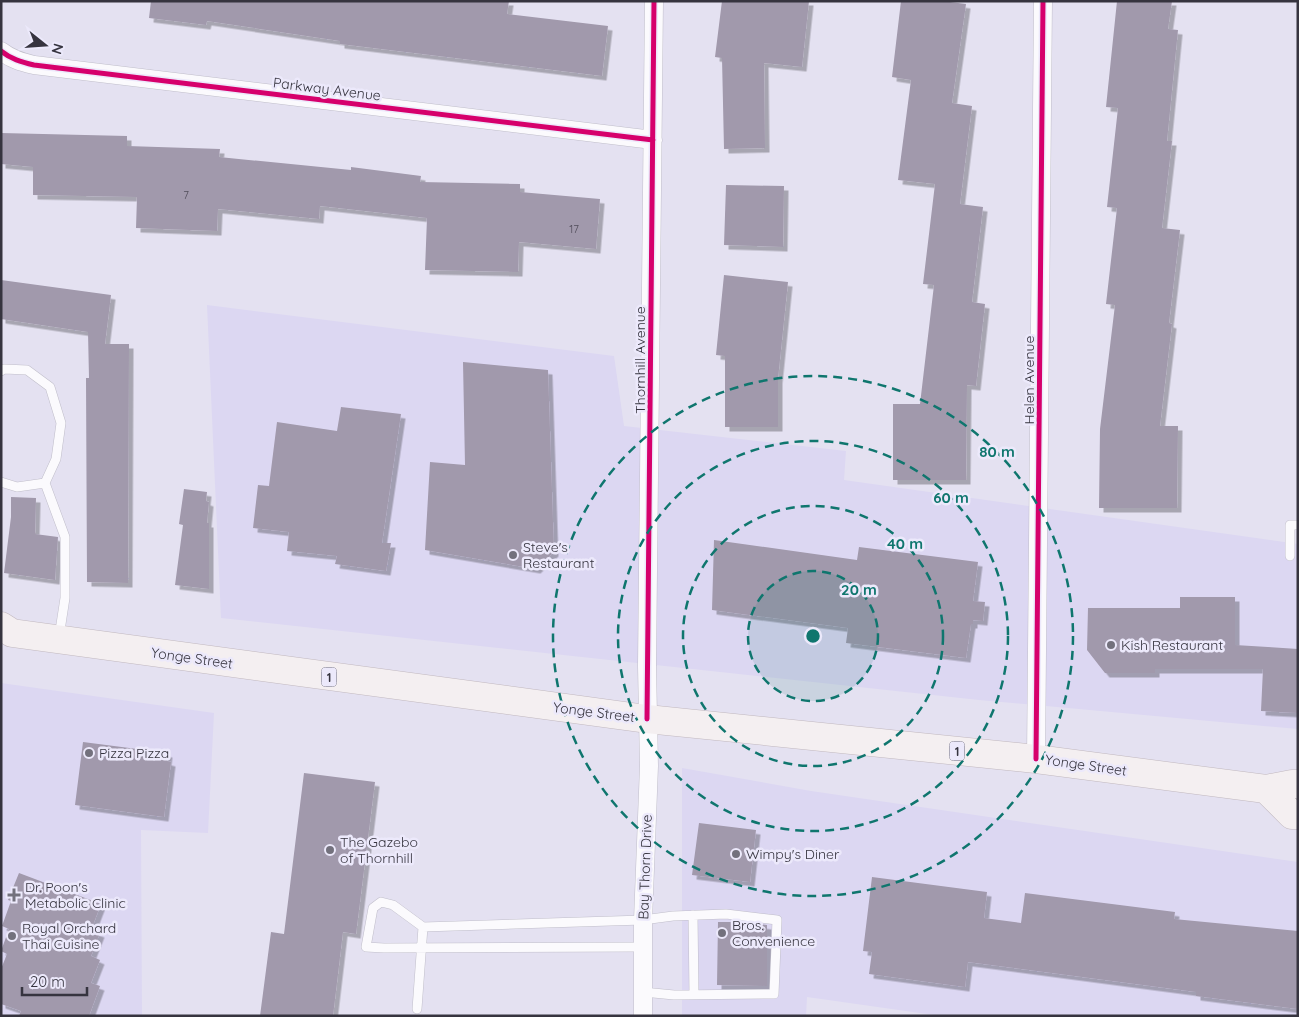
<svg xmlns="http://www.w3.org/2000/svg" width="1299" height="1017" font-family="Quicksand,sans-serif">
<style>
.built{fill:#dcd7f2}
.building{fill:#a199ac;filter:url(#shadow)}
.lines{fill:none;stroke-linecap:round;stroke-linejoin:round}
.service-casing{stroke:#c0beca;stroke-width:10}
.minor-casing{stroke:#c0beca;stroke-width:19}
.primary-casing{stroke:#c1b8bf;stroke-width:29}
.service{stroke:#fbfafd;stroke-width:9}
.minor{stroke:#fbfafd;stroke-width:18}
.primary{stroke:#f4eff1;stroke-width:28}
.cycleway-casing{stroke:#ece9fb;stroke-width:8}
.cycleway{stroke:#d6006c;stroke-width:5}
.ring{fill:none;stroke:#0f766e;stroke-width:2.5;stroke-dasharray:9 6}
.poi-dot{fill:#73717d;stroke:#ece9fb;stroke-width:2}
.labels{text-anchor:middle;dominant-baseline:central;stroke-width:5;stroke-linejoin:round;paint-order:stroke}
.number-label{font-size:11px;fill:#514d5a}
.shield{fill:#ece9fb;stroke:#6d6a77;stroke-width:1}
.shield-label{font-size:12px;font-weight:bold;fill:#36343f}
.street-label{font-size:14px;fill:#36343f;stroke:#ece9fb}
.poi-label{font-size:14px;fill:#36343f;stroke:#ece9fb;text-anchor:start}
.centre{fill:#0f766e;stroke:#ece9fb;stroke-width:2.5}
.ring-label{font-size:15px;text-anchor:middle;font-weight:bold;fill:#0f766e;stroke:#ece9fb;stroke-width:5;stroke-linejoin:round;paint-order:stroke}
</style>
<defs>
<filter id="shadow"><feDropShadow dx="4.5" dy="4.5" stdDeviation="0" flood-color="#0004"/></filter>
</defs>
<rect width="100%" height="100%" fill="#e4e1f1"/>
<path class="built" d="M207,305L614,356L624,426L846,451L844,480L1298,544V729L979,700L221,618Z
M1,683L214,713L208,833L141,830L142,1016H1Z
M682,768L811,791L1298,862V1016H941L807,997L806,1016H682Z"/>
<path class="building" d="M151,1H509L507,14L608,26L602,76L340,44V41L207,21L206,25L149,18Z
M722,1H809L802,67L764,63L765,148L724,149L722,58L715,57Z
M901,1H942L966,4L952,103L972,106L960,204L983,207L972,302L985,304L976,386L967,385L966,480H893V404H920L934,285L923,284L935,184L898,180L911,80L892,77Z
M1117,1H1172L1168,29L1178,30L1167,141H1172L1162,228L1180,230L1169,323L1172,324L1160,426H1178L1177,508H1099L1100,429L1115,305L1106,304L1117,208L1107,207L1118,108L1106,107Z
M1,133L127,136V146L220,149L219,157L351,170V167L421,176L420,182L520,184V192L600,199L596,249L519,242L518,272L425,270L427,218L320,206L319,219L218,209L217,231L136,228L137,197L33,195V167L1,164Z
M726,185L784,186L783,247L724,245Z
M724,275L788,282L778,379V427H725V356L716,355Z
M1,280L111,295L105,344H129L128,583L87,582L86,378H89L88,332L1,319Z
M463,362L548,370L554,552L536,569L425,550L430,462L465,465Z
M341,407L401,414L382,543H391L386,571L335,564L337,556L287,551L289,532L253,528L258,485L269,486L277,422L337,431Z
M184,489L207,492L206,501L209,502L207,523H209V589L175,585L183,525L179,524Z
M11,497L36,498L35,534L58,537L55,580L4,573L11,517Z
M714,540L857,560L859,547L978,562L973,601L985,602L983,621L973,620V624H971L966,658L846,643L848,628L712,610Z
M1180,597H1235V645L1298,649V713L1261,711L1263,669H1155V673H1105L1087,650L1088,608H1180Z
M83,742L168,753L167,761L171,762L164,817L75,805Z
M304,773L375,782L356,934L343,932L333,1016H260L271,932L284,934Z
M699,823L756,830L750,882L692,875Z
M19,873L101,904L91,930L100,933L91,956L100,960L91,983L100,986L89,1016H19L21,1011L1,1004V969L7,954L1,951L9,929L2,926L11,901L8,900Z
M872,877L987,892L984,918L1021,923L1025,893L1175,912L1174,919L1298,931V1009L1196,996V992L968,962L965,987L869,974L872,952L863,951Z
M718,922H742L767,925V986L717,985Z"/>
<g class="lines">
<g class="service-casing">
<path id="service" d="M1,371L4,369L27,370L50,387L61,423L56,459L45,483L17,487L1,482
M45,483L65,537V598L59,637
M1290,556V525H1298
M693,915L694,995
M643,992L674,995L774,994L777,920L726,914L673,916L643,920L423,927L393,905L381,902L373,908L366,947L384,948L643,947
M417,1009L423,927"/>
</g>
<g class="minor-casing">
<path id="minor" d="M1,51C11,59 21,62 34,65L653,140
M1036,759L1043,1
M643,1016V920L649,766L647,666L654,1"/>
</g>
<g class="primary-casing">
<path id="primary" d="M1,626L12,633L647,719L1036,759L1266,789L1292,784H1298
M1266,789L1292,815H1298"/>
</g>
<use href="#service" class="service"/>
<use href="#minor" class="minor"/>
<use href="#primary" class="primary"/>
<g class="cycleway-casing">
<path id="cycleway" d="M1,51C11,59 21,62 34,65L653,140
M647,719L654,1
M1036,759L1043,1"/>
</g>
<use href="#cycleway" class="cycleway"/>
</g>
<circle cx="813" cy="636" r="65" fill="#0f766e" fill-opacity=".12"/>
<g class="ring">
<circle cx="813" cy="636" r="65"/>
<circle cx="813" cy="636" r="130"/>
<circle cx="813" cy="636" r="195"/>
<circle cx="813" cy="636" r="260"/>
</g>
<g class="poi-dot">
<circle cx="513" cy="555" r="5"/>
<circle cx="1111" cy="645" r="5"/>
<circle cx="89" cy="753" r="5"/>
<circle cx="330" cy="850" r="5"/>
<circle cx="736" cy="854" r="5"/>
<path d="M11.5 887.5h5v5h5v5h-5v5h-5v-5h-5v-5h5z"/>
<circle cx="722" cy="933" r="5"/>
<circle cx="12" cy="936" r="5"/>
</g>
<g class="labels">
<g class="number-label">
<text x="186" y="195">7</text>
<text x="574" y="229">17</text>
</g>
<g class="shield">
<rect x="321.5" y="667.5" width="15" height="19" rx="4"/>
<rect x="949.5" y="741.5" width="15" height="19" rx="4"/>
</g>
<g class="shield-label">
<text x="329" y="677">1</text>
<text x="957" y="751">1</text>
</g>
<g class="street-label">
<text transform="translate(327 89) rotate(7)">Parkway Avenue</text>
<text transform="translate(640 360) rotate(-90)">Thornhill Avenue</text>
<text transform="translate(1029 380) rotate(-90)">Helen Avenue</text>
<text transform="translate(192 658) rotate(8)">Yonge Street</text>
<text transform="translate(594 712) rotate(7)">Yonge Street</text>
<text transform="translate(1086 765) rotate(8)">Yonge Street</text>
<text transform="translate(645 867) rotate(-88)">Bay Thorn Drive</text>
</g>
<g class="poi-label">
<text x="523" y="547">Steve's<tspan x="523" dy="16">Restaurant</tspan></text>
<text x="1121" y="645">Kish Restaurant</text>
<text x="99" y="753">Pizza Pizza</text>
<text x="340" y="842">The Gazebo<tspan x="340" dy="16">of Thornhill</tspan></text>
<text x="746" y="854">Wimpy's Diner</text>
<text x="25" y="887">Dr. Poon's<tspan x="25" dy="16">Metabolic Clinic</tspan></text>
<text x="732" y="925">Bros.<tspan x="732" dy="16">Convenience</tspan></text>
<text x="22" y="928">Royal Orchard<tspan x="22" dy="16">Thai Cuisine</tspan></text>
</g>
</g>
<circle cx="813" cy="636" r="8" class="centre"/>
<g class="ring-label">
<text x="997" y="457">80 m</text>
<text x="951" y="503">60 m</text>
<text x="905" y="549">40 m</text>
<text x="859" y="595">20 m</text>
</g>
<rect width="1299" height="1017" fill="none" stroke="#36343f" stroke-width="5"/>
<g transform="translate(45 45) rotate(107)" stroke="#ece9fb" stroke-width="4" paint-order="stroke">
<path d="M0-4L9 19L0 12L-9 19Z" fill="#36343f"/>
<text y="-8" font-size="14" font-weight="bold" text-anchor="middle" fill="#36343f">N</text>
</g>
<path d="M22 987v8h65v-8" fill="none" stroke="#36343f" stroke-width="2.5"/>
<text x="30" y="987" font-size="15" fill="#36343f" stroke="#ece9fb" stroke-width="4" paint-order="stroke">20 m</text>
</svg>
